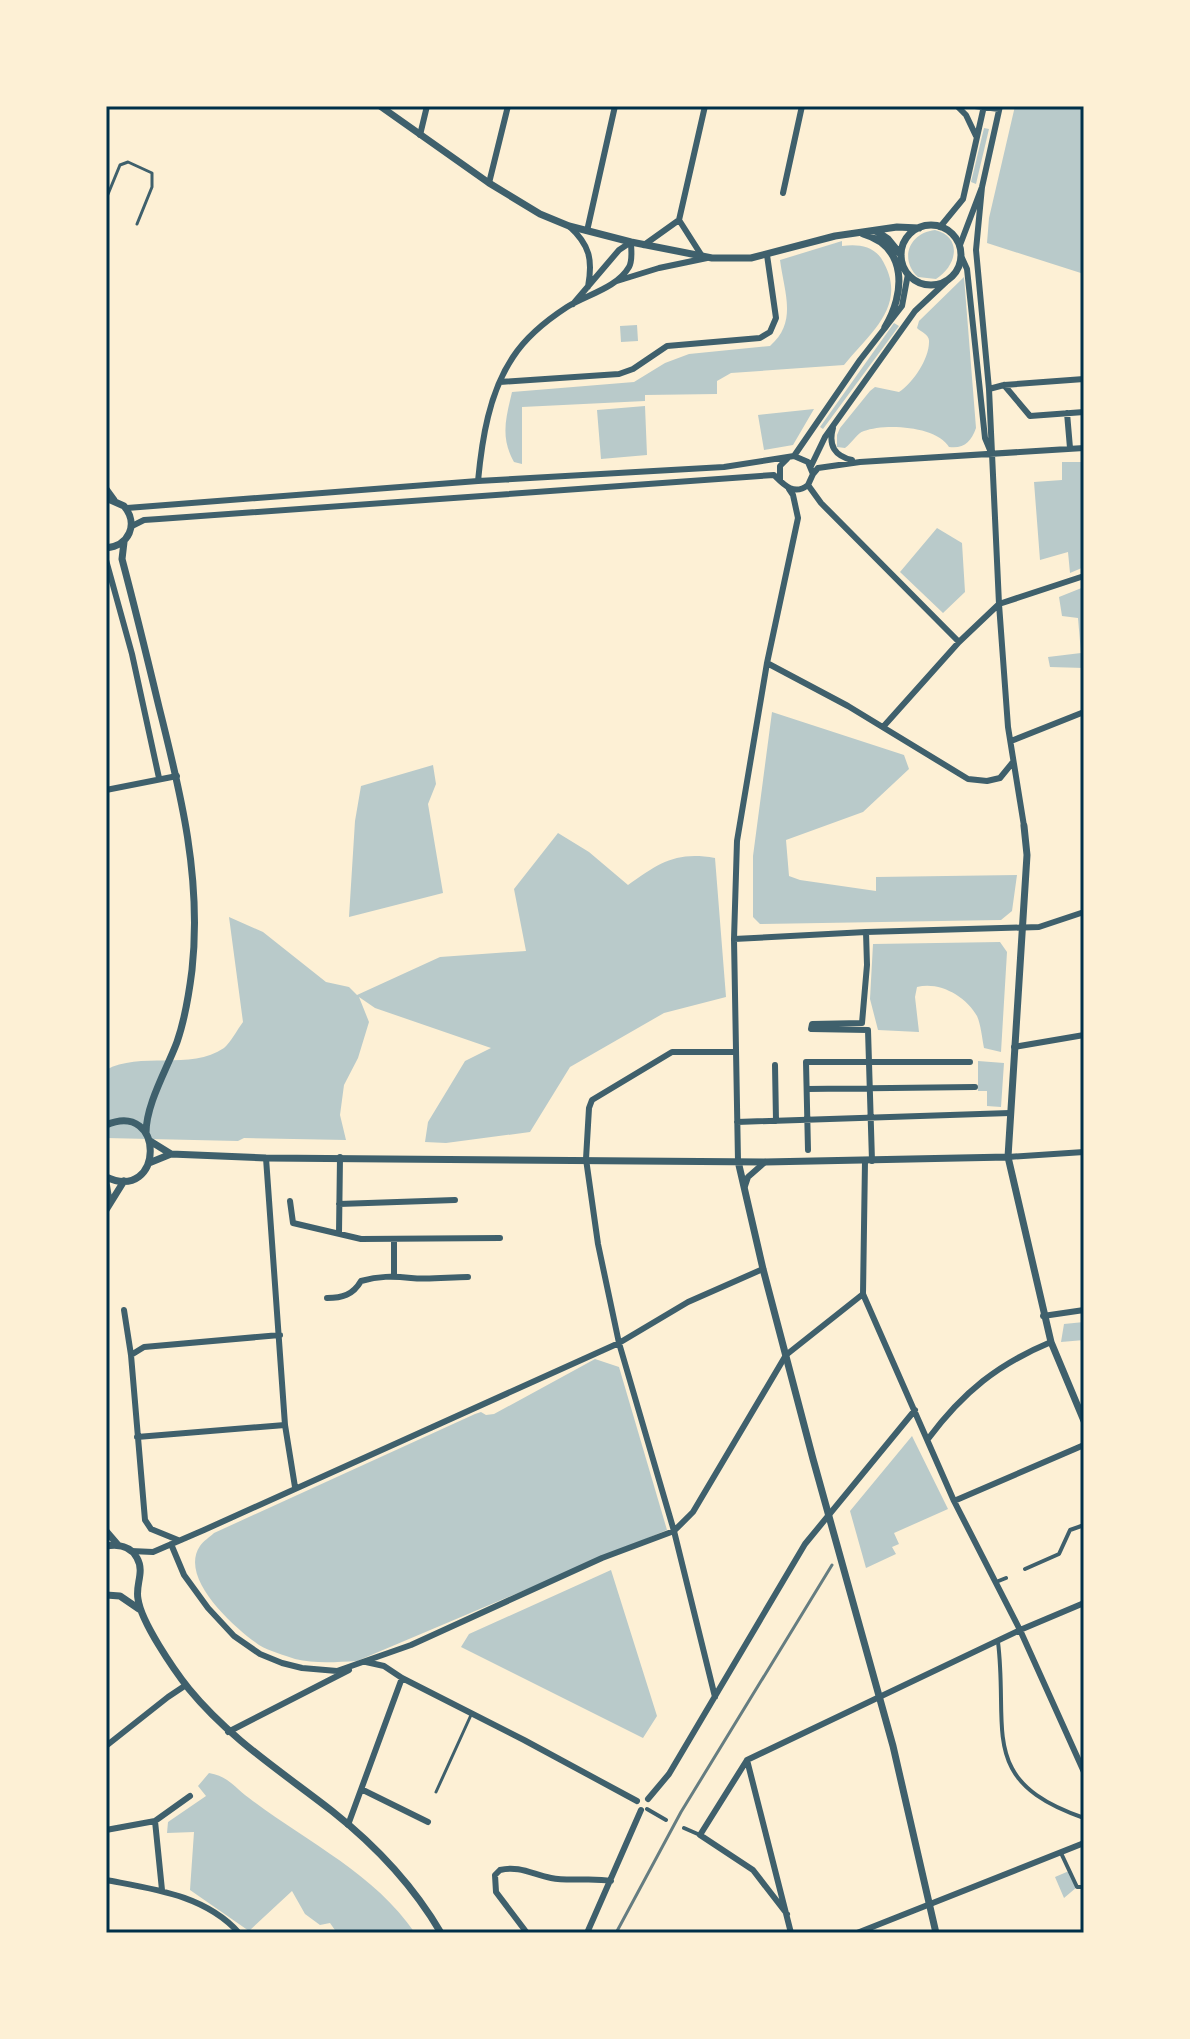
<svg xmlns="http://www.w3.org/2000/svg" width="1190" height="2039" font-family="Barlow,sans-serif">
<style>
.green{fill:#b9caca}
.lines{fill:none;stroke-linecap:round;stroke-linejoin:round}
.service{stroke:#3f606c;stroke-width:3}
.pedestrian{stroke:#3f606c;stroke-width:4}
.minor{stroke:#3f606c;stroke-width:6}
.tertiary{stroke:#3f606c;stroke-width:7}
.rail{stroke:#657d81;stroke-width:3}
.neatline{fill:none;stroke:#003049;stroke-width:3}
</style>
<rect width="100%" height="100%" fill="#fdf0d5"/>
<path class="green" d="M1015,106H1084V274L987,243L989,218Z
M984,128L989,129L976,184L971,182Z
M935,230C963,237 957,266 936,279L918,277C899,259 909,233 935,230Z
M842,241V246C856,244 872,245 881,258C910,304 871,332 844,365L731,373L717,381V394L645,395V401L522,407V464L514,462C500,437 506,418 512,392L634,382L665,363L689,354L770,346C798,322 784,292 780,260Z
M964,277L976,428C971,442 964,449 949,447C937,426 885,423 864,431C857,433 852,443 845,448L837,447V435L840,428L870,391L875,387L899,392C913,383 929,359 929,342C930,335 921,332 917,328L919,321Z
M894,323L899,326L823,429L820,427Z
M637,325L638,341L621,342L620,326Z
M645,406L647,455L601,459L597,410Z
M814,409L793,445L764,450L758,415Z
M1062,462H1083L1084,567L1070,573L1068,552L1040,560L1034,482L1062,480Z
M937,528L962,543L965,592L943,613L900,572Z
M1084,587V668L1050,667L1048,657L1081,653L1078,618L1062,616L1059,597Z
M772,712L904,755L909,769L863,812L786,840L789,876L800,880L876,891V877L1017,875L1012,911L1001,920L760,924L753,917V856Z
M433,765L436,784L428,804L443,893L349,917L355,821L361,786Z
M558,833L589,852L628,885C659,863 676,851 715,858L726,997L664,1013L570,1067L530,1132L446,1143L425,1142L428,1122L465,1061L491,1048L375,1008L359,997L369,1022L358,1058L344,1085L340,1115L346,1140L244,1138L238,1141L106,1138V1070C139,1051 191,1071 224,1048C231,1042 237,1030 243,1022L229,917L263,932L326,982L349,987L357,995L440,957L526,951L514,889Z
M1000,942L1007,952L1001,1052L984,1048C982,1038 981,1025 977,1016C966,996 939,981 917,987L915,997L919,1032L878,1030L870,999L873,944Z
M978,1061L1004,1063L1001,1107L987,1106V1091H978Z
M1084,1322V1340L1061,1342L1064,1324Z
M595,1359L619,1367L667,1530L357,1661C337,1662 315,1664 295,1659C284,1655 269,1651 259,1645C235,1628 178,1578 200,1546C203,1541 210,1537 214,1533L475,1414L481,1412L486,1415L494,1414Z
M912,1436L948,1509L894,1533L899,1544L892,1547L896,1554L866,1568L850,1511Z
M611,1570L657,1716L643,1738L461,1647L469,1634Z
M209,1773C228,1776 234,1787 249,1798C306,1842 373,1872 415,1933H337L330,1923L320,1925L305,1914L292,1891L249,1931L190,1890L194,1832L167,1833L168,1822L206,1796L198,1786Z
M1069,1871L1077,1887L1064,1898L1055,1877Z"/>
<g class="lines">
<path class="service" d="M106,199L120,165L128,162L152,173V187L137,224
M436,1792L471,1715"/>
<path class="pedestrian" d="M1025,1569L1059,1554L1070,1530L1084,1525
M996,1582L1006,1578
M998,1642C1009,1731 977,1781 1084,1818
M647,1809L666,1820
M684,1828L700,1835
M1061,1853L1077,1887H1084"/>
<path class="minor" d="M957,106L966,115L976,136
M975,106L999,109
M420,135L427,106
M489,183L508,106
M982,187L976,250L989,389L999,604L1008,727L1024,826
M783,193L802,106
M679,220L702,256
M569,226C590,245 593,260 588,287
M940,227L963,199L984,106
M587,231L615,106
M644,245L679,220L705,106
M960,245L982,187L1000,106
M962,258L967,269L985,438L990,450
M617,281L659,268L707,258
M500,382L619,374L633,369L667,346L760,338L770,332L776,318L767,255
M1004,385L1030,416L1084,412
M989,389L1004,385L1084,379
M1067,413L1070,448
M833,428C828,446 835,456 852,460
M794,456L860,360L902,306L908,274
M811,466L825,437L915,311L946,282
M813,474L818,468L860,462L1084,448
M780,480V466L787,459
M478,481C482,439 489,393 513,357C526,337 547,320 567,307C586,295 617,288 629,267C633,260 631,250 631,242L619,250L573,304
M808,485L821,503L959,642
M127,508L478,481L724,467L794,456L808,462L813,474L808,485C794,496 784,485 774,475L159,519L144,520L132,526
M106,560L132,654L159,778
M767,663L848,706L968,779L987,781L1000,778L1013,762
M883,727L959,642L999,604L1084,576
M1011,741L1084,712
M106,790L177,776
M866,932L867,965L862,1023L812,1024L811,1029L868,1030L872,1161
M734,939L866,932L1039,927L1084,912
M1014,1047L1084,1035
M775,1065L776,1121
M807,1089L975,1087
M737,1122L1010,1113
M808,1150L806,1062H970
M1008,1157L1084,1152
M266,1158L285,1425L295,1487
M738,1161L734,939L737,841L767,663L798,518L793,495L789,489
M865,1161L863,1294L954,1501L1020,1630L1084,1772
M745,1186L748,1177L765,1162
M290,1201L293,1223L361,1239L500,1238
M339,1204L455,1200
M339,1233L340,1157
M394,1239V1275
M327,1298C342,1298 353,1295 361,1281C379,1276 392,1276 411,1278C429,1280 450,1277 468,1277
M124,1310L131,1355L145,1520L151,1529L178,1540
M1043,1316L1084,1310
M131,1355L144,1347L280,1335
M137,1437L285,1425
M928,1439C963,1392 998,1364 1051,1342
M954,1501L1084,1445
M171,1544L184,1575L208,1608L234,1636L260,1654L282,1663L302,1668L337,1671L411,1645L602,1558L674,1531L693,1512L786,1355L863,1294
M131,1551L153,1552L204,1530L619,1343L688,1302L763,1269
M366,1662L384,1666L402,1678L524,1740L637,1801
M715,1697L674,1531L619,1343L598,1244L586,1159L589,1108L592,1100L672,1052H736
M228,1732L349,1670
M106,1746L168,1697L186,1685
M747,1760L791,1933
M363,1790L428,1822
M648,1799L669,1774L805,1544L915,1410
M155,1821L162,1890
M348,1825L402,1678
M106,1830L155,1821L190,1796
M106,1880C153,1889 205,1895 239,1933
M787,1914L753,1870L700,1835L747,1760L1020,1630L1084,1603
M527,1933L496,1892L495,1875L500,1870C519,1865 534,1875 551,1878C571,1882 591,1877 611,1881
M587,1933L641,1810
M857,1933L1084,1843"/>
<path class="tertiary" d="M380,106L489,183L540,214L569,226L631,242L712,258H751L835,236L897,227L919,228
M901 255a30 30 0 1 1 60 0a30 30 0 1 1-60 0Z
M876,231L888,239L901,255
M863,234C908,247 905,294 885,327
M106,489L114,500
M106,498L124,506C139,524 129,546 106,548
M124,542L122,559C135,608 147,657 159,707C181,794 202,879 192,970C189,994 185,1019 177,1042C167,1069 146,1104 146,1133
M1024,826L1027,855L1008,1157L1051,1342L1084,1421
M106,1125C166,1099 164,1204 106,1177
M150,1141L171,1154
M738,1161L763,1269L813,1459L893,1746L936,1933
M149,1163L171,1154L266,1158L765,1162L1008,1157
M106,1182L109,1201
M106,1210L124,1181
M106,1531L118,1545
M106,1546C118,1544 131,1546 137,1558C145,1572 135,1585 138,1599C141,1622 174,1670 189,1689C230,1739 282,1772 332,1811C375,1845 413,1885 441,1933
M106,1595L120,1596L139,1609"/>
<path class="rail" d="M616,1933L681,1812L832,1565"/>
</g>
<rect width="1190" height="2039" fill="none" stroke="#fdf0d5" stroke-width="216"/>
<rect x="108" y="108" width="974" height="1823" class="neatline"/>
</svg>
